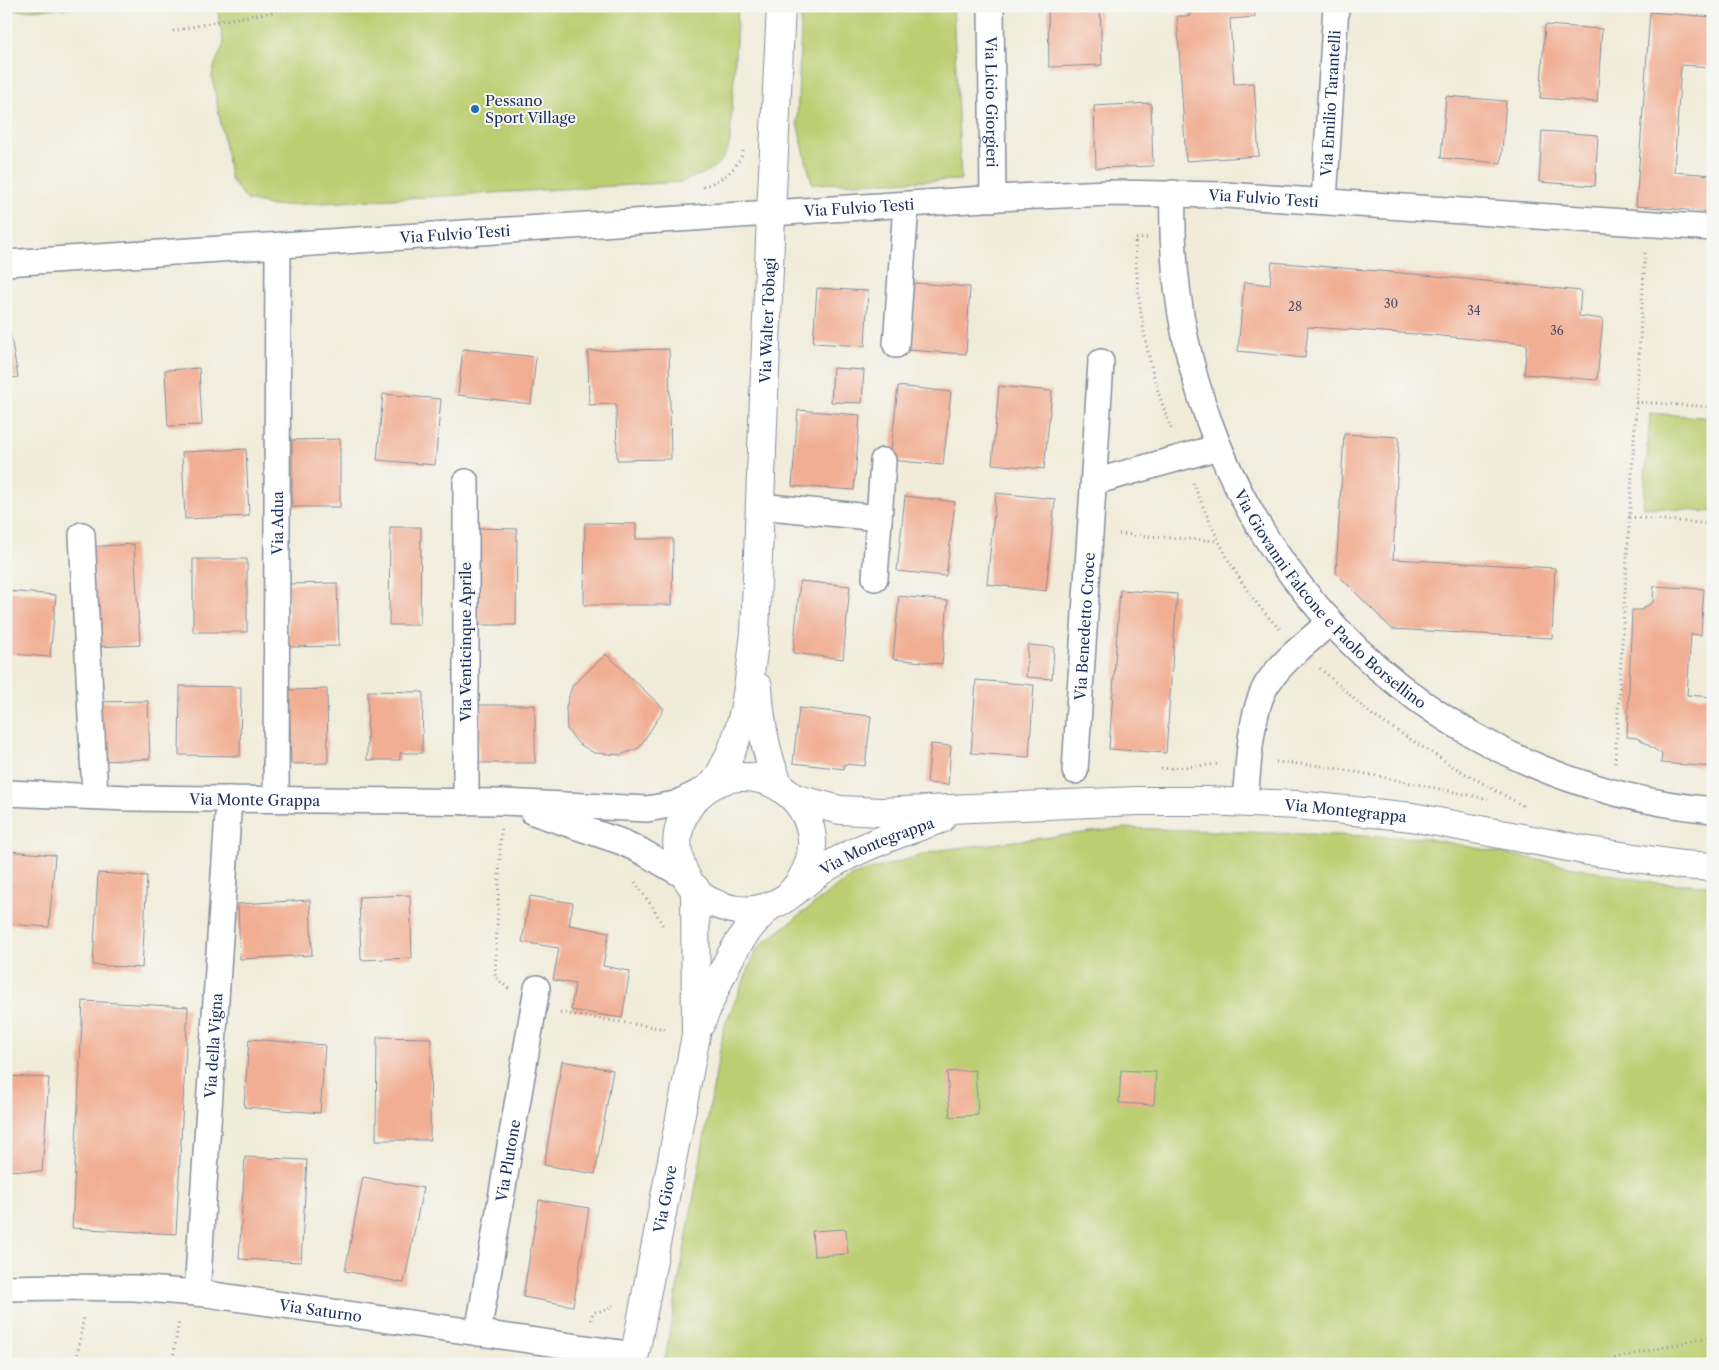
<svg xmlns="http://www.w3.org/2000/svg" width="1719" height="1370" font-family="'Libre Caslon Text',serif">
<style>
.green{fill:#bcce71;stroke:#6c7e68}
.building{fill:#f1ae93}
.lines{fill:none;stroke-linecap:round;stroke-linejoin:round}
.minor-casing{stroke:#868e9c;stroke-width:28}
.tertiary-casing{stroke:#868e9c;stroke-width:30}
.path{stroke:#868e9c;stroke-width:3;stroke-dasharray:1 4;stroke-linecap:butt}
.minor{stroke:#fff;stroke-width:25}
.tertiary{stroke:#fff;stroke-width:28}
.poi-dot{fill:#1f6fb2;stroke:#f6f6f2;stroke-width:2}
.labels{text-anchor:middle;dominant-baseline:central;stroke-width:4;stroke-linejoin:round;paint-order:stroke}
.number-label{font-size:12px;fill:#504f6b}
.poi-label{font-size:15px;fill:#1b2f5e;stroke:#f6f6f2;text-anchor:start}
.street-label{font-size:15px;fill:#1b2f5e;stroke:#f6f6f2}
</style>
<rect width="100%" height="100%" fill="#f6f6f2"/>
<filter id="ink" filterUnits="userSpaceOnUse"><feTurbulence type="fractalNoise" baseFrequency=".02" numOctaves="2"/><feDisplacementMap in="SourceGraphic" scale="10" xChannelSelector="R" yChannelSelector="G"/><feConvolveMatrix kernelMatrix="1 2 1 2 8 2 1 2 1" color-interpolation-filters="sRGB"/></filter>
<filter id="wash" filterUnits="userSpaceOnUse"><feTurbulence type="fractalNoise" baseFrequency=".0096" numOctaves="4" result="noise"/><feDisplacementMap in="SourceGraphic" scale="20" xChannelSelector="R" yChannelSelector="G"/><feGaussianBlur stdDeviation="1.12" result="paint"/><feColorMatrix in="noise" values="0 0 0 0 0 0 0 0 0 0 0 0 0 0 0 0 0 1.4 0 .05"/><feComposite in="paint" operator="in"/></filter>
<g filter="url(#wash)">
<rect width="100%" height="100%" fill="#f0ecd9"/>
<path class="green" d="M6,6H104L6,11Z
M218,6H738L730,141C724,169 705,173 681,182L272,206L247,200L231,180L212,76L215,64L224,44L219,21Z
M800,6H953L961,180L812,184L797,123L801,28Z
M1650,413L1713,418V512L1643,507Z
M1125,828L1424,838L1657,883L1713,885V1364H664L724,1027L758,947L852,875L940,850Z"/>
<g id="blocks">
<path class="building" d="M1048,6H1100L1102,65L1049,67Z
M1189,6H1254L1255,17L1230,19L1234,84L1254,83L1259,156L1186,161L1177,16H1190Z
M1650,12L1713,17V67L1681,65L1674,172L1713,175V212L1636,206Z
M1545,25L1602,29L1597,102L1540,98Z
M1446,96L1506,101L1501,163L1441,158Z
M1151,103L1153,166L1096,168L1094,106Z
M1542,131L1598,135L1595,186L1539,182Z
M1272,262L1436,276L1581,291L1579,316L1603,319L1597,380L1524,374L1527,344L1431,335L1308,327L1305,358L1238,351L1244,282L1270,285Z
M913,283L970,287L966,354L908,350Z
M817,288L868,291L865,346L813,343Z
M6,321H8L18,377L6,379Z
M463,349L536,357L531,404L458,395Z
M669,349L671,459L617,460L616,404L589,405L588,351Z
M199,368L202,425L168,426L165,370Z
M833,368L864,370L862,403L831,402Z
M898,386L951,392L943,465L890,460Z
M999,386L1052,391L1044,469L992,464Z
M383,394L441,399L435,465L377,460Z
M798,410L860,415L854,490L792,486Z
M1344,434L1399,437L1393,559L1555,568L1552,638L1392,629L1336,573Z
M340,439V507H292V440Z
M246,449L249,516L185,519L182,452Z
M996,493L1055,499L1046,591L987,584Z
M905,496L955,502L946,576L897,571Z
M585,523L636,524V539H673L672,605H584Z
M390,527H421L420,625H389Z
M478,528L517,529L516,625H477Z
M134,544L140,645L95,647L88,547Z
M193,559H247V632H193Z
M800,581L850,586L843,659L793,653Z
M337,583L339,646L289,647L287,584Z
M1654,586L1704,589L1701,635L1691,634L1687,695L1713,697V767L1661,763L1662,754L1637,738L1627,737L1632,610H1641L1653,602Z
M1120,590L1177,594L1166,753L1109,749Z
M6,591L56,595L50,657L11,654L8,691H6Z
M899,596L948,601L942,664L893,659Z
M1028,645L1054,647L1052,679L1026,677Z
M606,654L664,709L639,748L621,755L594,753L578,743L567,729L566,707L572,686Z
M976,680L1034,685L1029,757L971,753Z
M180,686L241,687L240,756L179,755Z
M327,689L328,763L291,764L289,690Z
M368,691L423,692L422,753H400V760H367Z
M148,701L150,759L99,761L98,702Z
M478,705H535V763H479Z
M799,708L871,716L865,766L844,764V769L793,763Z
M931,744L951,746L948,785L927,783Z
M8,851L55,855L49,927L6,924Z
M98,873L147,876L142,968L93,965Z
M410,895L412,958L361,960L359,897Z
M530,896L573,903L569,925L609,932L603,966L630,971L622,1018L571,1010L575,984L553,980L559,948L522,942Z
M310,900L312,955L240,959L238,904Z
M83,1001L188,1007L176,1234L72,1228Z
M377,1037L431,1038L430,1140H376Z
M249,1039L325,1045L320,1113L244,1107Z
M562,1061L613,1070L595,1174L544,1165Z
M975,1070L978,1115L950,1117L947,1072Z
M1121,1070L1156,1072L1154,1105L1119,1103Z
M6,1076L49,1078L42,1172L6,1170Z
M245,1157L307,1160L301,1262L239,1259Z
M363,1177L423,1188L404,1283L345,1271Z
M539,1200L589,1208L573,1306L523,1297Z
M846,1229L848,1254L814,1256L812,1231Z
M6,1357H12V1364H6Z"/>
</g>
</g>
<g filter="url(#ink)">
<use href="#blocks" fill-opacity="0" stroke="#868e9c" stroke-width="1"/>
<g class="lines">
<g class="minor-casing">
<g id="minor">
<path id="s1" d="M991,6L993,199"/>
<path id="s2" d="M1173,193C1163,511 1394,780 1713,810"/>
<path id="s3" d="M1324,201L1336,6"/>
<path id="s4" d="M6,263L1015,197L1109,193L1225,195L1713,228"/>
<path d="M896,345L906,205"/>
<path d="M1094,482L1219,447"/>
<path d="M760,506L879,518"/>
<path d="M82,535L95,796"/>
<path d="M875,578L883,461"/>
<path id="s5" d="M1075,771L1101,362"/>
<path id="s6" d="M6,793L128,798L502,802L647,809L675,804L702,791"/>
<path id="s7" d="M276,799L278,246"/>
<path d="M466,802V482"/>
<path d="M1245,802C1248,769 1250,712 1267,684C1283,660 1309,641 1330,622"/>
<path d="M533,812L622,842L641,851L686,877"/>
<path id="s8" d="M6,1288L60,1287L135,1288L207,1294L635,1355"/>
<path id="s9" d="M197,1293L229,799"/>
<path id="s10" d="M478,1333L537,988"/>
</g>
</g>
<g class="tertiary-casing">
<g id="tertiary">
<path d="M758,687C760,721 765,754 779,785"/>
<path id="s11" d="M714,784C746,734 748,690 755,633L771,214L781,6"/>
<path id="s12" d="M794,798L840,810L881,812L1137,801H1206L1297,805L1412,817L1589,851L1682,865L1713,867"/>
<path id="s13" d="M788,896C793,890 799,885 802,878C843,808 749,740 694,800C682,813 675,833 678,852C681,870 691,892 709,901C728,910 746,914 767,907C790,900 807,879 827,867C862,846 902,832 941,819"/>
<path d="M700,1025C720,978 731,942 769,907"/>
<path id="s14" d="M633,1364L696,1035L695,888"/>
</g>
</g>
<path class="path" d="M173,31L219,21L309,6
M703,187C721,180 737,171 743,151
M1147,238L1135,239C1137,307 1147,367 1172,431
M1636,402L1713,407
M1193,483C1215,535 1238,589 1280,629
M1629,517L1713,524
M1119,534L1217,541
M1320,668L1372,715L1454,767L1525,807
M1276,762L1322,766L1372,775L1488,799
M1615,763L1645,252
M1161,769L1219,764
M501,829L495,977L509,989
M635,882L654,909L664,928
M560,1013L666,1029
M591,1320L593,1312L608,1310L613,1305
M76,1364L84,1315
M172,1364L179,1320
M1590,1364L1713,1336"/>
<use href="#minor" class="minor"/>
<use href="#tertiary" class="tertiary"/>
</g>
</g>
<circle class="poi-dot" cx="475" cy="109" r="5"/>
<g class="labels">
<g class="number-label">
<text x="1391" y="303">30</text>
<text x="1295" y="306">28</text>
<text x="1474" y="310">34</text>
<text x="1557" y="330">36</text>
</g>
<g class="poi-label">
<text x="485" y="100">Pessano<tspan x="485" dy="17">Sport Village</tspan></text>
</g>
<g class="street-label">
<text stroke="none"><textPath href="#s1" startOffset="96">Via Licio Giorgieri</textPath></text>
<text stroke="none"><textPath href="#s3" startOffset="98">Via Emilio Tarantelli</textPath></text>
<text stroke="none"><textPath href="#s4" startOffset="1260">Via Fulvio Testi</textPath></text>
<text stroke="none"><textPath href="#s4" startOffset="855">Via Fulvio Testi</textPath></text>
<text stroke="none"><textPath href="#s4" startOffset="450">Via Fulvio Testi</textPath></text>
<text stroke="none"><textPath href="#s11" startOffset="471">Via Walter Tobagi</textPath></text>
<text stroke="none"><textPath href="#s7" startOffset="276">Via Adua</textPath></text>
<text stroke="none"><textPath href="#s2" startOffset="451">Via Giovanni Falcone e Paolo Borsellino</textPath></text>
<text stroke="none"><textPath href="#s5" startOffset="145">Via Benedetto Croce</textPath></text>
<text transform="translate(465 642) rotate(-90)">Via Venticinque Aprile</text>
<text stroke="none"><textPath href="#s6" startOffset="249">Via Monte Grappa</textPath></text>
<text stroke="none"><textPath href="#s12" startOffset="554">Via Montegrappa</textPath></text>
<text stroke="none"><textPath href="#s13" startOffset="524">Via Montegrappa</textPath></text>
<text stroke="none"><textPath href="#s9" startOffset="248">Via della Vigna</textPath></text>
<text stroke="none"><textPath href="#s10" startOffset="175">Via Plutone</textPath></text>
<text stroke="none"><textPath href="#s14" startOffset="168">Via Giove</textPath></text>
<text stroke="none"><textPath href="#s8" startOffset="316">Via Saturno</textPath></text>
</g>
</g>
<rect width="1719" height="1370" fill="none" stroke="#f6f6f2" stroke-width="25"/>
</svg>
